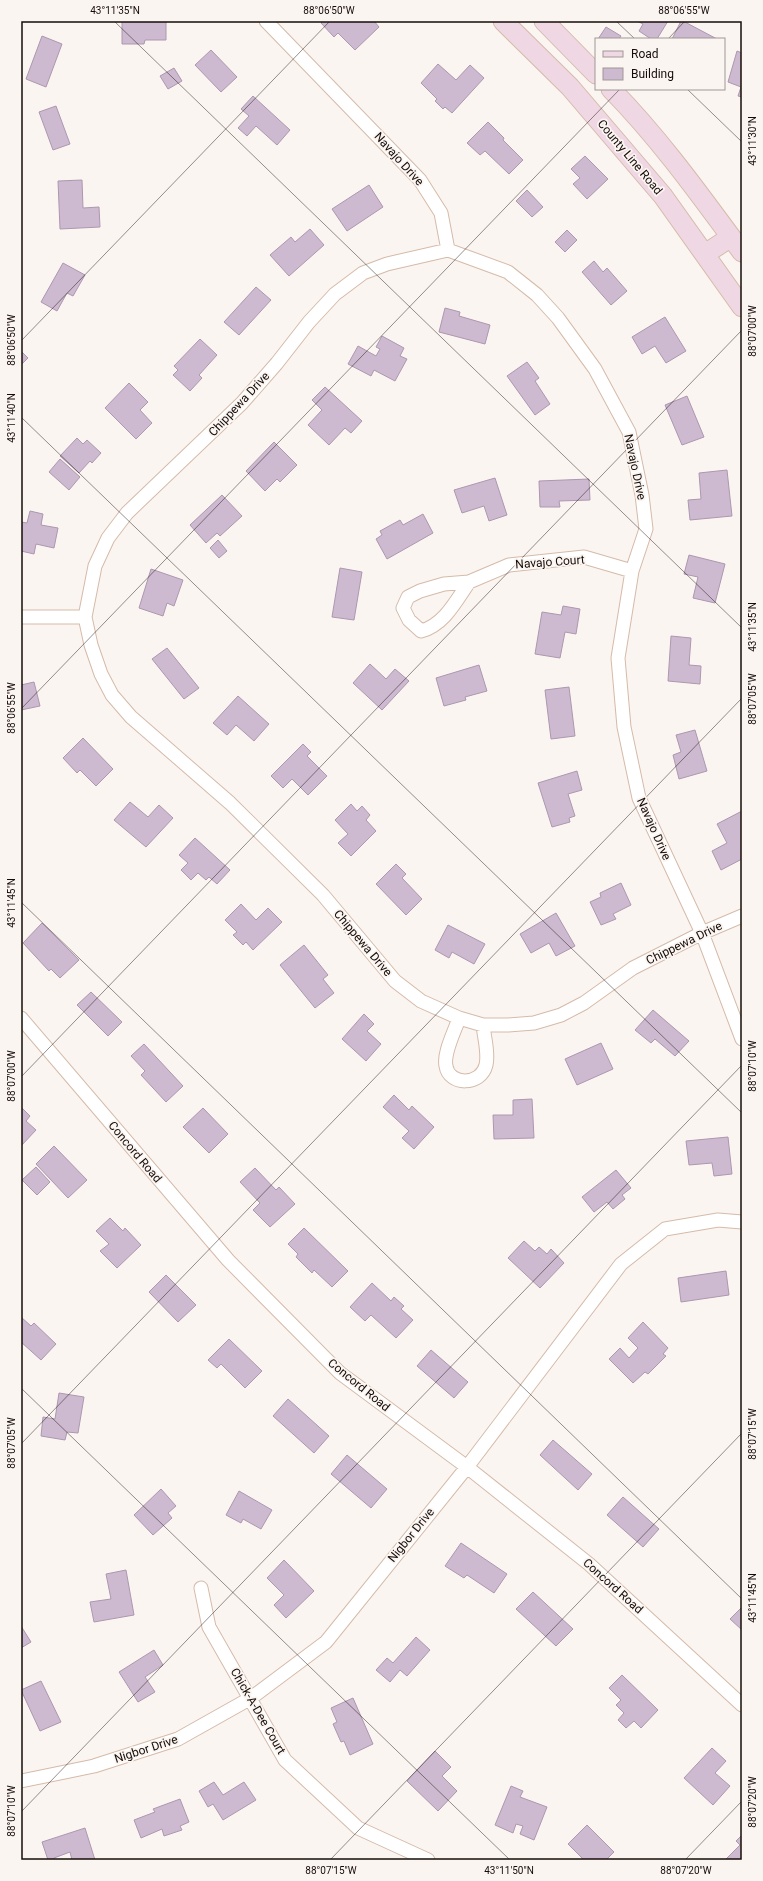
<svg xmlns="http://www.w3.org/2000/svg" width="763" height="1881" font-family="Roboto,sans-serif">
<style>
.building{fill:#cdb9d0;stroke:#ac98af}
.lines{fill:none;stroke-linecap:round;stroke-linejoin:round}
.street-casing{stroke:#d5bba9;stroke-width:15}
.secondary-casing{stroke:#d5bba9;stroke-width:21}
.street{stroke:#fff;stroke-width:13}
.secondary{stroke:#f0d7e4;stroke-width:19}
.ticks{fill:none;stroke:#150c07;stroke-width:1;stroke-opacity:0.45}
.labels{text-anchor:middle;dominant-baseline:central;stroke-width:3.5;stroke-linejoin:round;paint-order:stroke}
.street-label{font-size:12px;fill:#150c07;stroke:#fbf5f2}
.neatline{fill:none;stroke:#150c07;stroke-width:1.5}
.ticks-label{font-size:10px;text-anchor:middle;fill:#150c07}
</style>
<rect width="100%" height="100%" fill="#fbf5f2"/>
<path class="building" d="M122,21H166V40H145L144,44H122Z
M323,21H374L379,27L355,50L338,33L334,37L321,23Z
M637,21H668L657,39H651L639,31L643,24Z
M681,21H683L717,39H672Z
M606,27L621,36L619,39H598Z
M42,36L62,44L46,87L26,79Z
M211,50L237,77L221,92L195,65Z
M737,51L742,53V97L738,96L741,87L728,82Z
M438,64L456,80L470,65L484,78L452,113L445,107L443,109L435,101L437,99L421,83Z
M174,68L182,81L168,89L160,76Z
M253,96L290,130L277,145L256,126L247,136L238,128L249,116L241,109Z
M56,106L70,144L53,150L39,112Z
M488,122L504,138L503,140L523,160L509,174L485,151L480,155L467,143Z
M585,156L608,179L587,199L573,184L580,178L571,169Z
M82,180L83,208L99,207L100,227L60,229L58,181Z
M369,185L383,207L347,231L332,209Z
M527,190L543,207L532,217L516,201Z
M310,229L324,245L289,276L270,255L291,237L295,242Z
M567,230L577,240L565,252L555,242Z
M594,261L603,272L607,268L627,291L611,305L582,272Z
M63,263L85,275L73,296L67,293L57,311L41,302Z
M256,287L271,300L239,335L224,322Z
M445,308L460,312L459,316L490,325L485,344L439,332Z
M665,317L686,351L666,363L655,346L642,354L632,337Z
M382,336L404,348L400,356L407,359L395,381L374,370L371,376L348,364L358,346L376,356L380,349L376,347Z
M200,339L217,355L199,375L202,378L190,391L173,375L178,370L174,366Z
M21,351L28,358L21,365Z
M527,362L539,378L535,381L550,404L535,415L507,376Z
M129,383L148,402L140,410L152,423L136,439L105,408Z
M325,387L362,421L351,433L345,428L329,445L308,425L322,410L312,400Z
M687,396L704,437L682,445L665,405Z
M77,438L83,444L87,440L101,453L92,463L90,461L79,473L60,456Z
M274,442L297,465L280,482L277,479L265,491L246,471Z
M60,459L80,477L69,490L49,472Z
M727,470L732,516L690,520L688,500L701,499L699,473Z
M495,478L507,515L489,521L484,506L462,513L454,490Z
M589,479L590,500L559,501L560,507H540L539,481Z
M222,495L242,516L220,536L217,533L206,543L190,525Z
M30,511L43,514L41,525L58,528L54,548L36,544L34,554L21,551V522L27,523Z
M423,514L433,533L387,559L376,539L382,535L380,531L400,520L403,525Z
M218,540L227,551L219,558L210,548Z
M689,555L725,564L715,603L693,598L698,577L684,574Z
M340,568L362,572L354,620L332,617Z
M151,569L183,580L174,606L167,603L163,616L139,608Z
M563,606L580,609L576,634L565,632L560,658L535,654L542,612L561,615Z
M671,636L691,638L689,665L701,666L700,684L668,681Z
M167,648L199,688L184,699L152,659Z
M370,664L386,679L395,669L409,681L382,710L353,683Z
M479,665L487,691L465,697L466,700L444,706L436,678Z
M34,682L40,706L21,710V685Z
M569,687L575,736L551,739L545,690Z
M238,696L269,724L254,741L236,725L227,735L213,723Z
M695,730L707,771L679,779L673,755L681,752L676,735Z
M83,738L113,769L96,786L80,770L77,773L63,758Z
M303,744L311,752L307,756L327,776L308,795L292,779L283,788L271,776Z
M577,771L582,790L568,794L575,816L569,818L570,822L552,827L538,783Z
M130,802L148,817L159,805L173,818L146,847L114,820Z
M351,804L357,811L362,806L370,815L366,820L376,831L351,856L338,843L348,834L335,820Z
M742,811V859L721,870L712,851L727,843L717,824Z
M195,838L230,870L217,884L209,877L206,880L198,873L191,880L181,870L188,863L179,855Z
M396,864L406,874L402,878L422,899L406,915L376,884Z
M621,883L631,905L613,914L616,919L601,925L590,902L601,897L600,893Z
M241,904L256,920L268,908L282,922L253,950L246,942L243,945L233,935L237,932L225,920Z
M556,913L575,946L556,956L549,943L531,953L520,934Z
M42,923L79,960L60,978L51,969L49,971L23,943Z
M448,925L485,944L474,964L452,952L449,958L435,950Z
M304,945L328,975L323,979L334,993L315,1008L280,965Z
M91,992L122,1022L108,1036L77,1005Z
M653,1010L689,1041L675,1056L655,1039L651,1043L635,1030Z
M364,1014L374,1024L367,1031L381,1044L366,1061L342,1039Z
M601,1043L613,1069L577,1085L565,1059Z
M144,1044L183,1086L166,1102L141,1075L145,1071L131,1056Z
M394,1095L409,1110L412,1106L434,1127L414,1149L402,1138L409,1131L383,1107Z
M532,1099L534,1138L494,1139L493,1115H513V1100Z
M21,1107L30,1116L26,1121L36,1130L21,1146Z
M203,1108L228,1134L209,1153L183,1127Z
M728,1137L732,1174L714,1176L712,1163L689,1165L686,1141Z
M54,1146L87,1180L68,1198L36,1164Z
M36,1167L50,1182L37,1195L22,1180Z
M255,1168L276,1190L279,1187L295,1204L270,1227L253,1210L260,1203L240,1182Z
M616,1170L631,1188L622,1195L625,1199L613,1209L607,1202L594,1212L582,1197Z
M110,1218L123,1231L125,1228L141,1245L117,1268L100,1251L109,1244L96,1231Z
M304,1228L348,1271L332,1287L314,1270L312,1273L296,1257L298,1254L288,1244Z
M524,1241L535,1251L539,1247L547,1254L551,1249L564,1263L540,1288L508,1258Z
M726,1271L729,1295L681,1302L678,1278Z
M166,1275L196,1305L178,1322L149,1292Z
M372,1283L391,1301L394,1297L404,1306L401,1309L413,1320L396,1338L371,1315L365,1321L350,1307Z
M21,1317L31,1326L34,1323L56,1344L41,1360L21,1342Z
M643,1322L668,1348L663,1354L666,1356L648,1374L645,1372L633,1383L609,1359L620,1348L629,1358L638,1348L628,1338Z
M229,1339L262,1371L245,1388L221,1364L217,1368L208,1360Z
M431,1350L468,1382L454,1398L417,1366Z
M59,1393L84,1397L78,1433L67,1432L65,1440L41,1436L43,1417L55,1419Z
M288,1399L329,1436L314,1453L273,1416Z
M553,1440L592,1474L578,1490L540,1455Z
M347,1455L387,1489L371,1508L331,1474Z
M161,1489L176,1506L168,1513L172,1518L153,1535L134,1515Z
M239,1491L272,1510L261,1529L243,1519L241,1523L226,1515Z
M623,1497L659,1529L643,1547L607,1515Z
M461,1543L507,1574L494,1593L467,1575L464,1578L445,1566Z
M284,1560L314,1591L286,1618L274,1605L284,1595L267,1578Z
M126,1570L134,1615L94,1622L90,1602L111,1599L106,1574Z
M533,1592L573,1629L556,1646L516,1609Z
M742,1607V1630L730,1619Z
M21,1626L31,1642L21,1648Z
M416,1637L430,1650L407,1676L400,1670L390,1682L376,1670L387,1658L393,1663Z
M154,1650L163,1665L145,1677L155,1692L138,1702L119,1672Z
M622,1675L658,1710L641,1728L634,1721L626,1728L618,1720L624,1713L616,1705L621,1700L609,1688Z
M41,1681L61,1722L40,1731L21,1690Z
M353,1698L373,1744L350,1755L344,1741L341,1742L333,1724L337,1722L331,1708Z
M712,1748L726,1761L715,1773L730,1786L713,1805L684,1778Z
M435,1751L451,1767L442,1776L457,1791L438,1811L407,1781Z
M214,1782L223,1795L244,1782L256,1800L223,1820L213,1804L208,1807L199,1791Z
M511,1786L523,1791L520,1797L547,1807L534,1840L520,1834L523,1826L516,1824L513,1833L495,1825Z
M180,1799L189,1822L180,1826L182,1830L164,1836L162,1829L141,1838L134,1820L155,1812L153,1809Z
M587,1825L614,1852L606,1860H584L568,1844Z
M85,1828L95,1860H72L70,1852L54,1858L55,1860H48L42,1842Z
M742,1835V1860H725L740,1845L736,1841Z"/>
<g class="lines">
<g class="street-casing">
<path id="street" d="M266,21L420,180L441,213L448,250
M448,250L387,264L363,273L335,294L309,322L277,363L242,403L127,513L108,538L95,566L85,617L91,645L101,674L112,695L131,717L230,803L323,895L395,981L421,1001L459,1018L483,1025H508L534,1023L561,1015L584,1003L633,968L702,933L742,916
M448,250L508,272L537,295L558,318L595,369L629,432L642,495L646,529L632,571L618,658L624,727L639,798L702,933L742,1039
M469,582C456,601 444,625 421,631L409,620L403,608L408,597L420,591L444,584L469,582L509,565L584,557L632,571
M21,617H85
M21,1018L228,1260L340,1373L467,1467L589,1564L742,1705
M459,1018C455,1031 443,1053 446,1066C449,1086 481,1086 486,1065C489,1053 484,1037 483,1025
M201,1588L209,1627L285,1760L358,1828L428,1860
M21,1781L94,1766L178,1739L251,1698L326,1642L467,1467L621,1264L665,1229L718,1220L742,1222"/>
</g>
<g class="secondary-casing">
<path id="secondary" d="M503,21L570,87L663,196L742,307
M544,21L596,74
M611,89C660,139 700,195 742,252
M705,254L731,237"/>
</g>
<use href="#street" class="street"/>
<use href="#secondary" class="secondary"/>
</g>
<path class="ticks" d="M114,21L742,628M616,21L635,39M668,39L685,21M687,89L742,142M21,341L330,21M21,417L742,1113M21,709L620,89M21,902L742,1599M21,1077L742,330M21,1388L510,1860M21,1444L742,698M21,1812L742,1065M330,1860L742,1433M685,1860L742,1801"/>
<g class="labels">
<g class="street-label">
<text transform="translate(630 157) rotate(50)">County Line Road</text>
<text transform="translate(399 159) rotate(48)">Navajo Drive</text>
<text transform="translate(239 404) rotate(-47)">Chippewa Drive</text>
<text transform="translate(635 467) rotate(78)">Navajo Drive</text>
<text transform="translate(550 562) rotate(-4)">Navajo Court</text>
<text transform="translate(654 829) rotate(66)">Navajo Drive</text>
<text transform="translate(363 943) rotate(50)">Chippewa Drive</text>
<text transform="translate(684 943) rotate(-26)">Chippewa Drive</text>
<text transform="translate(135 1152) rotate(50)">Concord Road</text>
<text transform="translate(359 1385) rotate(39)">Concord Road</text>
<text transform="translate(411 1535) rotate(-51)">Nigbor Drive</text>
<text transform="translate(613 1586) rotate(42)">Concord Road</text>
<text transform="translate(258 1711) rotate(60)">Chick-A-Dee Court</text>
<text transform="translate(146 1749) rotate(-18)">Nigbor Drive</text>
</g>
</g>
<rect width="763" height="1881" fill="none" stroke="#fbf5f2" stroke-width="44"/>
<rect x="595" y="38" width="130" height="52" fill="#fbf5f2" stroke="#9f9894"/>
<rect x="603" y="51" width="20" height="6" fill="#f0d7e4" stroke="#9f9894"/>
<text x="631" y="58" font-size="12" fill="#150c07">Road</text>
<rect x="603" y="68" width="20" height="12" fill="#cdb9d0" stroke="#9f9894"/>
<text x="631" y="78" font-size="12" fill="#150c07">Building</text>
<rect x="22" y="22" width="719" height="1837" class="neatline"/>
<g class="ticks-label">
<text x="115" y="14">43°11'35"N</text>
<text x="329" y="14">88°06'50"W</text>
<text x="684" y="14">88°06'55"W</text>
<text transform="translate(752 141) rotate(-90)" y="4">43°11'30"N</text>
<text transform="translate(752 331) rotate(-90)" y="4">88°07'00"W</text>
<text transform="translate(11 340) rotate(-90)" y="4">88°06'50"W</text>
<text transform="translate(11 418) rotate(-90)" y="4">43°11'40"N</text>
<text transform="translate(752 627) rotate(-90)" y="4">43°11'35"N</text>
<text transform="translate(752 699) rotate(-90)" y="4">88°07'05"W</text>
<text transform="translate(11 708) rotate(-90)" y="4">88°06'55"W</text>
<text transform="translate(11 903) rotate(-90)" y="4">43°11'45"N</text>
<text transform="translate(752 1066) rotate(-90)" y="4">88°07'10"W</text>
<text transform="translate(11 1076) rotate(-90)" y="4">88°07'00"W</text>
<text transform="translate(752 1434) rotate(-90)" y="4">88°07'15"W</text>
<text transform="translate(11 1443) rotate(-90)" y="4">88°07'05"W</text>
<text transform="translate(752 1598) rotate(-90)" y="4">43°11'45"N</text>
<text transform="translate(752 1802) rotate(-90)" y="4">88°07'20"W</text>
<text transform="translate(11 1811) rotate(-90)" y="4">88°07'10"W</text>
<text x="331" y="1874">88°07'15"W</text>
<text x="509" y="1874">43°11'50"N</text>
<text x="686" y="1874">88°07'20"W</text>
</g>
</svg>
